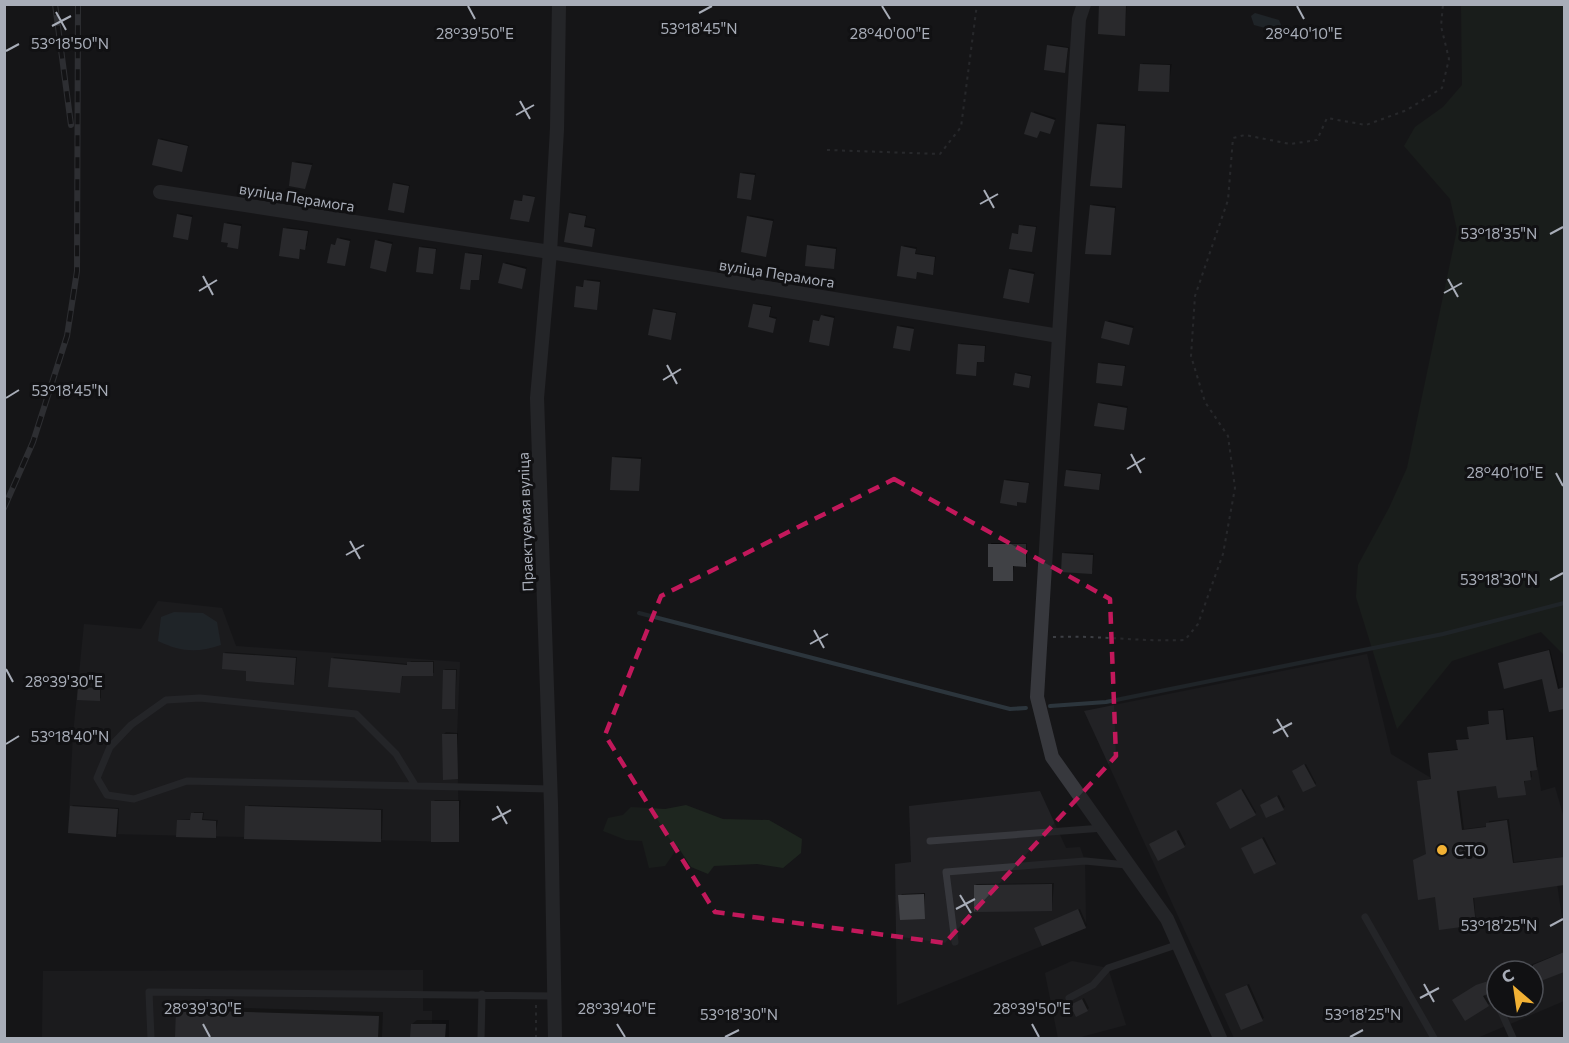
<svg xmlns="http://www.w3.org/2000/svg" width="1569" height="1043" font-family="Commissioner,sans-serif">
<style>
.built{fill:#222225;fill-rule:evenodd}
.green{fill:#1e261f}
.water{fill:#2c353c}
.shadow{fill:#0007}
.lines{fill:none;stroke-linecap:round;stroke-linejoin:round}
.stream{stroke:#2c353c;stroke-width:4}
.building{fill:#404145}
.path{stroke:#3d3f44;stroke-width:2;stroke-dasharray:3 4.5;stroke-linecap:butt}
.service{stroke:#37383d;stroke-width:7}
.minor{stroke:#37383d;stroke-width:14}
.rail-casing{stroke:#4a4c52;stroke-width:6}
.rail{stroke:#111113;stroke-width:4;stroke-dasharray:11;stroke-linecap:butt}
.marked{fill:none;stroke:#c2185b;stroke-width:4.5;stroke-dasharray:12 8;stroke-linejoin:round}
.ticks{fill:none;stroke:#a8adb8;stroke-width:2}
.poi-dot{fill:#f2b134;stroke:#111113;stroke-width:2}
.labels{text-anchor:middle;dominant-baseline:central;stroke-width:6;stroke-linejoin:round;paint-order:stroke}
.street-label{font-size:15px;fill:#a8adb8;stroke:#111113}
.poi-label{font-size:15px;fill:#a8adb8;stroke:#111113;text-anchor:start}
.ticks-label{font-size:15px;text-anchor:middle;fill:#a8adb8;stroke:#111113;stroke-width:6;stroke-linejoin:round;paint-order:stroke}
</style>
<rect width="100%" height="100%" fill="#161618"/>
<path class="built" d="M158,601L222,608L236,646L460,662L457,734L459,842L68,833L73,735L84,624L141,629Z
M1367,654L1391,754L1431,778L1428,753L1457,750L1456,740L1468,739L1467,727L1489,724L1488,711L1503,710L1507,743L1533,737L1541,791L1555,787L1564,818V882L1557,884L1564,931V1001L1477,1038H1234L1084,711ZM1497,971H1533V1007H1497Z
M1040,791L1066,848L1080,847L1085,861L1086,928L897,1005L895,864L911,862L909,806Z
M1072,961L1108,968L1126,1025L1077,1038H1058L1045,973Z
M423,970V1011H432V1023L446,1024L445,1038H42L43,971Z"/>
<path class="green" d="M1461,5H1564V655L1541,632L1452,661L1397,729L1356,597L1358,565L1389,508L1407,468L1457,230L1450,199L1404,146L1415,127L1443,107L1462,85Z
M686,805L723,819L769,820L802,839L801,853L783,868L757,864L714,866L708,874L691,867L678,847L665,866L649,868L642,841L626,840L603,831L608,818L623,815L631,807L665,809Z"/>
<path class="water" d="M1255,13L1279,20L1281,25L1277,31L1254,25L1251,16Z
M174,612L203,613L217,622L221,645C197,653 181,652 158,641L161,617Z"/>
<path class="shadow" d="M1100,4H1127L1125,34Z
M1050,44L1069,47L1065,71L1049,46Z
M1143,63L1172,64L1168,91L1141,65Z
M1034,111L1056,118L1050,133L1040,130L1037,137Z
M1100,122L1126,124L1121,186L1098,124Z
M161,138L189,145L181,170L159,140Z
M296,161L313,163L305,187L294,163Z
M743,172L756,173L751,198L742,173Z
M396,182L410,185L404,211L394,184Z
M526,194L535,196L529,221L515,200H523Z
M1093,204L1116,206L1110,254L1091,206Z
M572,212L587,215L585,225L596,228L591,245L570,214Z
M180,213L193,215L187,239L178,214Z
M750,215L774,219L766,255L748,217Z
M227,222L242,224L237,247L226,224Z
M1023,224L1037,226L1032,250L1013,234L1020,233Z
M287,227L309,230L307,246L301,248L298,257L285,229Z
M340,237L351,239L344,264L332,245L337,244Z
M378,239L393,242L386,270L377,241Z
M810,244L837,247L835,266L833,268L809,246Z
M904,245L917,247L916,253L936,256L934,271H918L915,278L903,247Z
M422,246L437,248L432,272L420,248Z
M468,252L483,254L480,277L472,278L470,288Z
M506,262L527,267L521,287L504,264Z
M1012,268L1035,272L1028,301L1010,270Z
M587,279L601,280L597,308L578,287L585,285Z
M756,303L772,306L770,316L777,317L773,331L755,305Z
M656,308L677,312L671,338L654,309Z
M824,314L835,316L829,344L814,321L821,320Z
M1109,320L1134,326L1128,343L1107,322Z
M901,325L914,327L909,350L899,326Z
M961,343L986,345L985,359L978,361L976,374L960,345Z
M1102,362L1126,365L1121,385L1100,364Z
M1018,372L1032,375L1029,386L1016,374Z
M1101,402L1128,406L1123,429L1099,404Z
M615,456L642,457L638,490L614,458Z
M1069,469L1102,473L1100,487L1099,489L1067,471Z
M1007,479L1030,482L1025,501L1018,500L1016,504L1005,480Z
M991,543H1027V563L1014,565L1012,580L994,566Z
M1065,552L1094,553L1093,570L1091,572L1063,554Z
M1550,649L1560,688L1564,687V707L1550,710L1544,677L1499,663Z
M226,652L297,657L295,682L293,683L248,670L224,653Z
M334,657L409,664L411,661H434V673L403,674L400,692L332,659Z
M446,669H457L455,708L444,670Z
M81,686H101V698L99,699L79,688Z
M1504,708L1508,739L1534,736L1538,767L1531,769L1532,777L1525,780V793L1497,784L1459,789L1464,829L1488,826L1489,821L1509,819L1514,862L1564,857V882L1474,896L1476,923L1428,853L1419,781L1433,778L1431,752L1459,749L1460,739L1470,738V726L1491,723L1489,712Z
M446,732L458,733L457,778L444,734Z
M1306,764L1316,783L1315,785L1295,769Z
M1243,789L1256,812L1255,814L1218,804Z
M1279,795L1285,807L1283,808L1263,804Z
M435,800H461L458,841L433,802Z
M73,805L119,808L118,833L116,835L72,806Z
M249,805L383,809L382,839L380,840L247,807Z
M194,812H204L203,819L218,820L215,837L178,820L192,819Z
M1179,830L1186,844L1184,846L1153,842Z
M1264,837L1276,861L1275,863L1245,847Z
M1054,883L1052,909L975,885L977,884Z
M925,893L924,918L900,896L902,894Z
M1080,909L1087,925L1085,927L1036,928Z
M1564,952V970L1533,982V971H1514Z
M1497,977V988L1484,994L1490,1003L1465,1019L1480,984Z
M1249,984L1264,1018L1262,1019L1228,993Z
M1084,998L1089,1008L1087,1010L1072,1005Z
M182,1006L383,1012L382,1038H176L177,1011Z
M417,1020H449V1038H412V1024Z"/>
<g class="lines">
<path class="stream" d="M639,613L1010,709L1026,708
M1050,706L1106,702L1443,634L1564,603"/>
</g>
<path class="building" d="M1099,4H1126L1125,36L1098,34Z
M1047,45L1068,48L1065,73L1044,70Z
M1140,64L1170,65L1169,92L1138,91Z
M1031,112L1055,120L1050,134L1040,131L1037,138L1024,134Z
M1097,124L1125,126L1122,188L1090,186Z
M158,139L188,146L182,172L152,165Z
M292,162L312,165L305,189L289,186Z
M740,173L755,175L751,200L737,198Z
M393,183L409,186L404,213L388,210Z
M523,195L535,197L529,222L510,219L514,200L522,201Z
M1090,205L1115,208L1111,255L1085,254Z
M569,213L586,216L584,227L595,229L592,247L564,242Z
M177,214L192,217L188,240L173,237Z
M747,216L773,221L766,257L741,252Z
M224,223L241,226L238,249L227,247L228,243L221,242Z
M1019,225L1036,227L1032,252L1009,249L1012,233L1018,234Z
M283,228L308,231L305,250L300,249L299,259L279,256Z
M337,238L350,241L345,266L327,263L331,244L335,245Z
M375,240L392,244L386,272L370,268Z
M807,245L836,249L834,269L805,266Z
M901,246L916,249L915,254L935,257L933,275L917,272L916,279L897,276Z
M419,247L436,249L433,274L416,272Z
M465,253L482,255L479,280H471L470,290L460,289Z
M503,263L526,269L522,289L498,283Z
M1009,269L1034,274L1029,303L1003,298Z
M584,280L600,282L597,310L574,307L576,286L583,287Z
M753,304L771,307L769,317L776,319L773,333L748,327Z
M653,309L676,313L671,340L648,335Z
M821,315L834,318L829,346L809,342L813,320L819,321Z
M1105,321L1133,328L1129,345L1101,338Z
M897,326L914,329L910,351L893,348Z
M958,344L985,346L984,362H977L976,376L956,374Z
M1098,363L1125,366L1122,386L1096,383Z
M1015,373L1031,376L1029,388L1013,385Z
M1098,403L1127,408L1124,430L1094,426Z
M612,457L641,459L639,491L610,490Z
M1066,470L1101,474L1099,490L1064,486Z
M1004,480L1029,483L1026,503L1017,502V506L1000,503Z
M988,544H1026V567L1013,566V581H993V567H988Z
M1062,553L1093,555L1092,574L1061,572Z
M1549,650L1558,689L1564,687V709L1549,712L1542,679L1504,689L1498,663Z
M223,653L296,658L294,685L246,681V671L222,669Z
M331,658L407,665V662H433V676H402L400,693L328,687Z
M443,670H456L455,709H442Z
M78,687L100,688V701L77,700Z
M1503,710L1506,740L1533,737L1537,770L1530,771L1531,780L1524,781L1526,795L1498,798L1496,786L1457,791L1462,830L1486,827V823L1507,820L1513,863L1564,857V885L1473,898L1476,925L1439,930L1435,897L1418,900L1413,860L1426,854L1417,781L1431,779L1428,753L1458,750L1456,740L1469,739L1467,727L1489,724L1488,711Z
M442,734H457L458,779L443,780Z
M1304,764L1316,786L1303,792L1292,771Z
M1241,789L1256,815L1230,829L1216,803Z
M1277,796L1284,810L1266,818L1260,805Z
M431,801H459V842H431Z
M70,806L118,809L116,837L68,833Z
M245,806L381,810V842L244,839Z
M191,813H203L202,820L216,821V838L176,837L177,820H190Z
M1176,830L1185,847L1158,861L1149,844Z
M1262,838L1276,864L1254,874L1241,848Z
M1052,884V911L974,912V885Z
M924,894L925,919L900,920L898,895Z
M1078,909L1086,928L1042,946L1034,928Z
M1564,952V972L1533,984V965Z
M1497,978V990L1483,996L1489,1006L1465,1021L1452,1000L1476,985Z
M1247,985L1263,1021L1241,1030L1225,994Z
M1082,999L1088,1011L1076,1017L1070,1005Z
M176,1010L379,1016L378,1038H175Z
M411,1024H446L445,1038H410Z"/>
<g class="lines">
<path class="path" d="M827,150L940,154L961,127L977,4
M1053,637C1097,635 1140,642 1185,640L1198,624L1223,554L1235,488L1228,436L1205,402L1191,356L1195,296L1228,200L1233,138L1245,135L1290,144L1317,140L1327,118L1366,125L1407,110L1442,88L1449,59L1441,26L1443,4
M536,1005V1038"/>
<path class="service" d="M415,785L396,754L356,714L200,698L166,700L131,725L110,747L97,778L107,795L134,799L187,781L550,789
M930,841L1103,828
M1365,917L1434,1038
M955,942L946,872L1085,861L1127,865
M1069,998L1093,985L1108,968L1179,944
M1499,1007L1513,1038
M151,1038L149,992L554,996
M481,1038L482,994"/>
<path class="minor" d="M160,192L550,252L1059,336L1079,19L1084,4
M1059,336L1037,697L1052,757L1167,919L1220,1038
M555,1038L551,805L537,398L550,252L557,129L559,4"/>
<g class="rail-casing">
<path id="rail" d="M55,4L71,125
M4,508L33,442L67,336L77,271L78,4"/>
</g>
<use href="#rail" class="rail"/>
</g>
<path d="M0 0H1569V1043H0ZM894,479L1110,599L1116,756L945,943L715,912L605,735L661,596Z" fill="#161618" fill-opacity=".55" fill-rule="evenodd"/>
<path class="marked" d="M894,479L1110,599L1116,756L945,943L715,912L605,735L661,596Z"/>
<path class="ticks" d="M468,6L475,19M882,6L890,19M1297,6L1304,19M56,12L66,30M699,13L712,6M52,26L71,16M6,51L19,44M520,101L530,119M516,115L534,105M984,190L994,208M980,204L998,194M1550,234L1563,227M203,276L213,295M1448,279L1458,297M199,291L217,280M1444,293L1462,283M667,365L677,384M663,380L681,369M6,398L19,390M1131,454L1141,473M1127,469L1145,458M1556,473L1563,486M350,541L360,559M346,555L364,545M1550,580L1563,573M814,630L824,648M810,644L828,634M6,669L13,682M1277,719L1288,737M1273,733L1292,723M6,744L19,736M497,806L507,824M492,820L511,810M960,895L971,913M956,909L975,899M1550,926L1563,919M1424,984L1434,1002M1420,998L1439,988M203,1024L210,1037M617,1024L625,1037M1032,1024L1039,1037M725,1037L739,1030M1350,1037L1363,1030"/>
<circle class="poi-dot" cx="1442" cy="850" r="6"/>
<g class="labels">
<g class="street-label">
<text transform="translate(297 197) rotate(9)">вуліца Перамога</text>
<text transform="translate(777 273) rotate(9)">вуліца Перамога</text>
<text transform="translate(525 522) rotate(-92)">Праектуемая вуліца</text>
</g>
<g class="poi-label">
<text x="1454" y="850">СТО</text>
</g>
</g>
<g class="ticks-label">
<text x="699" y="34">53°18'45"N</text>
<text x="475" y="39">28°39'50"E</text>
<text x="890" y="39">28°40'00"E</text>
<text x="1304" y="39">28°40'10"E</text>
<text x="70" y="49">53°18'50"N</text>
<text x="1499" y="239">53°18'35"N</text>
<text x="70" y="396">53°18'45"N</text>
<text x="1505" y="478">28°40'10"E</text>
<text x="1499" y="585">53°18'30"N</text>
<text x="64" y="687">28°39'30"E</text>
<text x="70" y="742">53°18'40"N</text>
<text x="1499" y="931">53°18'25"N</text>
<text x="203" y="1014">28°39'30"E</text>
<text x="617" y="1014">28°39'40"E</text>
<text x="1032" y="1014">28°39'50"E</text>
<text x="739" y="1020">53°18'30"N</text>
<text x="1363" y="1020">53°18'25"N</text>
</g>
<rect width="1569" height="1043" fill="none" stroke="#a8adb8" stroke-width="12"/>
<g transform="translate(1515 989) rotate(331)"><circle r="28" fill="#111113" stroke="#4d4f55" stroke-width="1.5"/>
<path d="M0-4.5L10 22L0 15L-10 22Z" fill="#f2b134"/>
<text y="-9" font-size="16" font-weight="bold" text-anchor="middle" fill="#a8adb8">С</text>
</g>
</svg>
